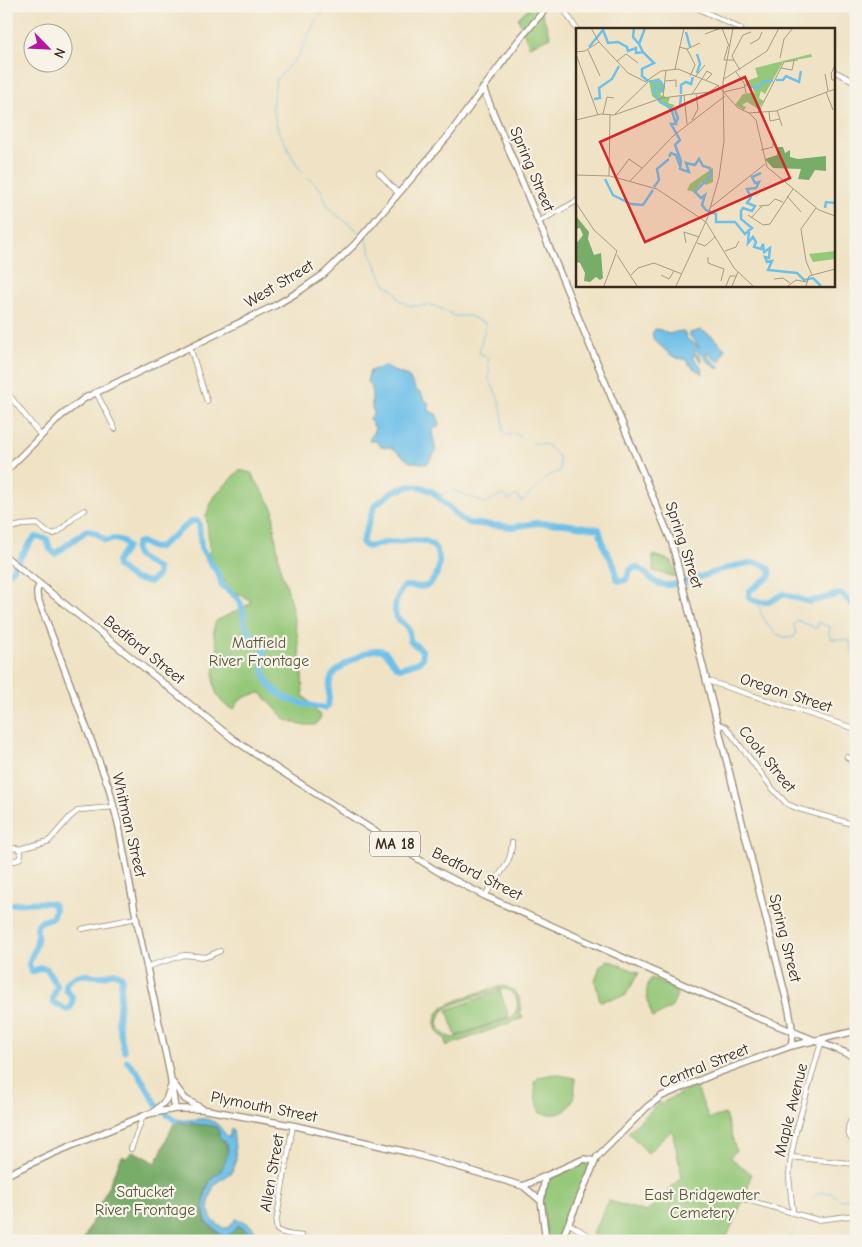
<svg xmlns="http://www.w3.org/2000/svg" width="862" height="1247" font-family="'Comic Neue',sans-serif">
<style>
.green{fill:#95c879;stroke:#68794c;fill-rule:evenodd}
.forest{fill:#78ac69;stroke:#5a6b44}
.water{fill:#6dc0e9;stroke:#547584}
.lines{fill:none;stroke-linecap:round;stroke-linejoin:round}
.stream{stroke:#6dc0e9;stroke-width:1}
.river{stroke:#6dc0e9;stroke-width:6}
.minor-casing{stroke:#968672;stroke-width:6}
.major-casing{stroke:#968672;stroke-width:8}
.minor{stroke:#fff;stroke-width:4.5}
.major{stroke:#fff;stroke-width:5.5}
.labels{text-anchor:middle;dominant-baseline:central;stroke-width:4.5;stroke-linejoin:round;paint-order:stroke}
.shield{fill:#f7f3e8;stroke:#73665b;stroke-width:1}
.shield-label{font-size:15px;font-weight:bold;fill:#3b2a1e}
.street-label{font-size:16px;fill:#3b2a1e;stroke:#f7f3e8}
.park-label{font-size:16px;fill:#565939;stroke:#f7f3e8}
.inset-river{fill:none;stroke:#6dc0e9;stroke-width:2.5}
.inset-road{fill:none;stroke:#a89982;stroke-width:1}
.view{fill:#d62828;fill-opacity:0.15;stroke:#d62828;stroke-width:2.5}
.inset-edge{fill:none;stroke:#3b2a1e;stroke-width:2.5}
</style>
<rect width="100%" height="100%" fill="#f7f3e8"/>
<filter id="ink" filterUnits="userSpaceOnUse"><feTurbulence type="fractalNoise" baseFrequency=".02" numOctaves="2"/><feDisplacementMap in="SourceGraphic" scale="10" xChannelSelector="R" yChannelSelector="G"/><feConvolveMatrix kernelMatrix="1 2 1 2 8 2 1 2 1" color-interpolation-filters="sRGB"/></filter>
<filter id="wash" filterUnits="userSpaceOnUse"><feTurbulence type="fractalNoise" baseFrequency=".0096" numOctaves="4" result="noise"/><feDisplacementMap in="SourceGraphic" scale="20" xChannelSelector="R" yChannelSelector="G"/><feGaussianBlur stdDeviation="1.12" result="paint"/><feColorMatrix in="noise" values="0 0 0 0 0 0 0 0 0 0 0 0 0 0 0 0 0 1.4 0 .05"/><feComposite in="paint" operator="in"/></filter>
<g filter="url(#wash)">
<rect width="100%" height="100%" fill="#f0e3c5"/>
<path class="green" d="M531,6H539L551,37L529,46L518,18Z
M239,470L251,473L273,508L275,535L281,572L287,587L297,633L302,670L303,695L321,717L315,725H301L286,720L261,693C249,695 240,697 234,709C219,705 212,689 214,674C214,667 219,659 218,651C217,638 210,636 216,621L250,604V600L229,589L208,554L210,550L206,515L214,497Z
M653,555L672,561L676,577L653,571Z
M608,960L639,973L625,996L600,1001L595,981L600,966Z
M651,978L671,987L677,994L672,1007L653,1018C648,1004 643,992 651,978Z
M504,986C518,990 524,1001 519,1014H521L523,1018L447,1046L445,1041L447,1040C435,1034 430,1018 442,1008C449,1002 495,986 504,986ZM505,989C518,994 522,1006 512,1017L454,1038C447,1037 442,1034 439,1027C437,1021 440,1014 445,1009C455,1002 483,995 497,990Z
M500,991L509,1017L456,1036L447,1010Z
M554,1074L575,1078C576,1104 568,1119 540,1113L536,1099L534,1082L539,1077Z
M696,1086L709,1119L725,1114L736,1150L730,1157L751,1174L747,1191L725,1241H602L592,1234L609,1201L646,1212L682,1176L672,1130L648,1153L628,1132L657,1105Z
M586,1161L590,1166L559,1241H548C546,1222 537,1193 551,1178Z"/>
<path class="forest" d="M175,1121C188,1125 202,1123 216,1127L219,1132V1136C229,1147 231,1157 221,1171C219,1174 214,1174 212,1177C205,1186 200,1212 206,1222C210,1227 216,1231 221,1235L238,1225L250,1233L254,1241H83L122,1156L126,1158L133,1151L156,1163Z"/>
<path class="water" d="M655,329L661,330L668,334L681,331L685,333L687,339L700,348L690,336V333L701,330L713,337L725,349L720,362L712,357L709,352L706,353L708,357L720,367L719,369C709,365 704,356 695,350L694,352L700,357L702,362L695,355L692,356L700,365L703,374L693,368L685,359L677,358L671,355L654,340L652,334Z
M385,366L393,371L408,376L417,391L421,393L424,400L429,403V411L436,414L440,423L438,427L434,428L432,432L436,451L427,464L415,462H410L391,447C383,448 380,447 376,441H369L375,428L369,419L374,413L372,408V386L367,382L370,371Z
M169,1115C186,1127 198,1114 212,1121C221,1125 222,1132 229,1138L231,1129H233L236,1159L232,1173H229C226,1178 221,1179 217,1182C210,1189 206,1208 211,1217C213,1222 219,1225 223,1228H228L236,1219C248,1221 256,1228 261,1241H254L250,1233L238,1225L236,1229L227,1236L221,1235L206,1221L203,1207L206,1190L212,1178L221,1171L227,1156L228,1149L226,1143L219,1136V1132L216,1127C199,1122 180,1127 165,1116Z"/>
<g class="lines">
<path class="stream" d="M330,6L316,20L298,56L276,80L272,106L278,130L298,167L321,190L330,210L359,232
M366,238L372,256L385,284L395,291L399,300L410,306L432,305L448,312L454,316H469L486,324L479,353L489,358L487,366L490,369L488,378C497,393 505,412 503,431L506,435L515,434L520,436
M437,496L453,490L485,503L503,494L509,500L517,495L522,502L548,476L560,471L559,457L547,445L533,443
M758,602C761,618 774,642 794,637L796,633L794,625L797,620L815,628L818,627V622L830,627L829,635L832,639L850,640L851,649L856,656
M856,658V660
M812,1198L821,1192L831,1193L841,1200L856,1197
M786,1241L793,1235"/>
<path class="river" d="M6,577C19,565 23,549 35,537L47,539L50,549L55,554L87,530L96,533L105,541L114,539L123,541L127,547L117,561V566L133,579L150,582L157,576L158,569C149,562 130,559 137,543L141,542L153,548L159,547L192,521H197L199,523L201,548L219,575L222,586C232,593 241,598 243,612C244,617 244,622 246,627C250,635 257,639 263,644C265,653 262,662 264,672C270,698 302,705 325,708L328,706C330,696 328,687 331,678C335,668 371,647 381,650C391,652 390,665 400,668L419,662L423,658L422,650L410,641C409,624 408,629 396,617C393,607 397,593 405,586C414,585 426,591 433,580C438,573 441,563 438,554C432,536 414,540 398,542C393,542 388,542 383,543C376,545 372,548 365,546L362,542L375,505L394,491L411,486L422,487L433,492L460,518L468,523L514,527L536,523L564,524L599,529L604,547L615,567L616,578L620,581L626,580L630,570L635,567C649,570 650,586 668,585C693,585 748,552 768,567L771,573L769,577L749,591V598C766,606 769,602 784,594L809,602L839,594L843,595L856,608
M6,903L9,904C20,904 45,900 53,904L55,910L52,918C28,923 41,931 36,945C34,952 30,958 29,965L32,972L41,968L47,969L57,986L53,998V1002L67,1010L71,1007L73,998L66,990V983C86,965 94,984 114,972L122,977L118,1022L124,1051
M127,1061L138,1073L157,1105L175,1120"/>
</g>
</g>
<g filter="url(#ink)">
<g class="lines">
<g class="minor-casing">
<path id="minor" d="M562,6L577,30
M693,6L741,29
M833,71L856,82
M379,173L398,193
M540,221L577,201
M190,347L207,401
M6,391L41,436
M96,392L115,429
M6,529L22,525L37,524L47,532L54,534C66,529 73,514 85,510
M708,681L856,729
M718,724L726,727L772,788L787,804L799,809L856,825
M847,757L851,760L856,774
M19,849L15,848L10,850L9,856L11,860L15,861L20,858L21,853L19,849L49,841L70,817L79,810L114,807
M485,896C496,876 512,866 512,842
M82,929L136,918
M146,967L184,955L206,957L220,951
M856,1114C846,1124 845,1135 856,1144
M293,1125L276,1223L277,1230C284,1235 293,1235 302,1236
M131,1149L143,1116
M791,1157L856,1164
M744,1199L818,1220L856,1215
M793,1213L789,1177L791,1157L796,1131L821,1043
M568,1223L597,1241"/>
</g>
<g class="major-casing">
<path id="major" d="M483,88L672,543L789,1010L793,1034L791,1046
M6,471L61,416L85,398L276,305L298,292L324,274L355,244L449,135L518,41L548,6
M6,557L233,739L279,770L437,871L485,896L749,1014L856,1057
M40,584L37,590V596L109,788L119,827L137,922L170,1074L175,1109
M173,1083L185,1099L201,1108
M153,1113L166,1100L171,1086
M6,1175L54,1153L148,1114L175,1109H202L296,1126L407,1152L523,1186L584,1159L595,1161
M545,1177L541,1201L546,1241
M523,1186L541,1201
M561,1241L597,1157L647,1107L662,1096L712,1075L791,1046L856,1031"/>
</g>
<use href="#minor" class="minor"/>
<use href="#major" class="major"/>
</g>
</g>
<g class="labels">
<rect class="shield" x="370" y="831.5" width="50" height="25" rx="4"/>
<g class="shield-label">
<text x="395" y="844">MA 18</text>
</g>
<g class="street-label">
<text transform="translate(532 169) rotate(67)">Spring Street</text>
<text transform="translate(279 284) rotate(-31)">West Street</text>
<text transform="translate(684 545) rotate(72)">Spring Street</text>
<text transform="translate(144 650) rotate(39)">Bedford Street</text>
<text transform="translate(786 693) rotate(18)">Oregon Street</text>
<text transform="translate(767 759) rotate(51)">Cook Street</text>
<text transform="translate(129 825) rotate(77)">Whitman Street</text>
<text transform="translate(477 874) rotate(27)">Bedford Street</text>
<text transform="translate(785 938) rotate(76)">Spring Street</text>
<text transform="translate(704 1066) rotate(-22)">Central Street</text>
<text transform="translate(264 1107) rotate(11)">Plymouth Street</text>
<text transform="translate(791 1110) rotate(-76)">Maple Avenue</text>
<text transform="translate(272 1173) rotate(-80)">Allen Street</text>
</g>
<g class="park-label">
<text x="259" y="643">Matfield<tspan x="259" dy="18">River Frontage</tspan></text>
<text x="145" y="1192">Satucket<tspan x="145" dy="18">River Frontage</tspan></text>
<text x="702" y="1195">East Bridgewater<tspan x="702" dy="18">Cemetery</tspan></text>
</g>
</g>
<g transform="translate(576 28)">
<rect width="259" height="259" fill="#f0e3c5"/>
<path d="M235,26L236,29L207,34L189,66L185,63L183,70L188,73L182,81L171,74L166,77L170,79L168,82L159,77L167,66L181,64H178L176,58H169L173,52L182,49L179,40ZM83,50L89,59L84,67L94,70L92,75L99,77L94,82L76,68L73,53ZM137,140V154L130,157L126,154L118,164L111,162L114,156ZM259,223V231L237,234L233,226Z" fill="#95c879"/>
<path d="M202,119H207L209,125L214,122V129L222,131L250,128V143L239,142L233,152L222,151L225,141L197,140L189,131L201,127ZM0,188L13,204L12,211L18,227L25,225L27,250L24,252L20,249L14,254L8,253L9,245L4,235L0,234V216L7,207L4,200L0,201Z" fill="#78ac69"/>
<path class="inset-river" d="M58,0L57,9L63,16M110,4L114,19M13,19L27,2L32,15L42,14L51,19L52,23L60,20V25L67,24L78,35L66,41V48L72,53M67,24L63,16L69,0M121,26L124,36L121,45M200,52H207L210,48L223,54L225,43M73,53L85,54L88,59L86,63L79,58L78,64L84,74L95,80L100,96H95L104,112L99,117L105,133L104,141L113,144L110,135L119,137L123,131L127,138L134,140L135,147L119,164L125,170L129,167L126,177L130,182L140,186V194H159L169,206L176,200L165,191V183L167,180L176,183L179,178L171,175L175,169L171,161L180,160L183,154L179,155L176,149L185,145M172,58L181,60L188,53H197M105,66V57L110,54L115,56L117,49M18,71L24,70L23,60L36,51L43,38M100,95L102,90L99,82L104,78L105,68M93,129L95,125L100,127L104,138M29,151L37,167L55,176L67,177L77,162M78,159L83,152L81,141L93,131M249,180L250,174L259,175M173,201L172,215L177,209L180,214L178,219L185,221L187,216L188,224L194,220L193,230L189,229L191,234L196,233L192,242L221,245L228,252L237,250L245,258"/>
<path class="inset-road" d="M15,0L23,14L52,45L70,54M146,0L153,18M129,6L145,0M174,16L183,11L186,4M152,18L148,32H158L164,42M103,19L111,21L124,15M111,21L119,37L114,48M12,22L24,48M0,24L9,23L23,14M0,26L22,87M204,30L208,11L217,0M158,32L156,28L167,7L175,4M41,33L50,26L62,35M259,37L255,46L256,52H259M205,40L216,42L218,33M99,41L108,0M160,44L168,55L170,65M249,46L252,63M119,49L129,37M148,51L191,23L203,0M89,53L100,52V59M69,54L85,43L102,41L141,57L162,80L173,85L200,83L259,61M148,64L169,59M250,64L257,82M116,66L131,43L136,46L130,52M108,67L111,96M87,69L90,42M201,82L206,98M193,84L194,93L204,91M173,85L180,92L191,139L243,182L259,188M182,85L208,34L222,32M27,86L31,69L38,70M39,86L73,53M0,92L25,86L38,87L86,70L133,64L143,57M116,92L122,81L120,66M185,122L197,119V115M0,147L34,148L81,161L130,194M33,148L34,87M39,150L53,131L66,140M54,153L97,108L149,68M211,168L225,184M0,175L18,202L41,223L28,258M183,178L193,177L199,171L207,174M135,179L189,136M172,187L187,197L194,196L217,161M175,190L186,178M130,194L158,240L177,258M110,215L108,204L123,209M121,215L129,218L139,209M149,223L160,219L163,213M41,227L61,258M132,229V235L148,241L145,253M55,247L62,240L78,235L106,246M85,247L93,251L98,243M236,247L230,233L225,201L240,180M198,251L207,250L214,255M100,258L131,191L143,149L148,113L147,54L157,0M150,258L154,248H160M156,258L162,244M212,258L220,252L231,254M230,258L233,248L259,241"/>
<path class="view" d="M169,49L214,150L69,214L24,114Z"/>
<rect width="259" height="259" class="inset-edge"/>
</g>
<rect width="862" height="1247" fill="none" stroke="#f7f3e8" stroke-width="25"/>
<g transform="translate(48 48) rotate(114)"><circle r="24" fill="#f7f3e8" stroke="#aca397"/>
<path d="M0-4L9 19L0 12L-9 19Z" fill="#b5179e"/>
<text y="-8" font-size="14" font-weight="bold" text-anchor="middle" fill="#3b2a1e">N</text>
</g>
</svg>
